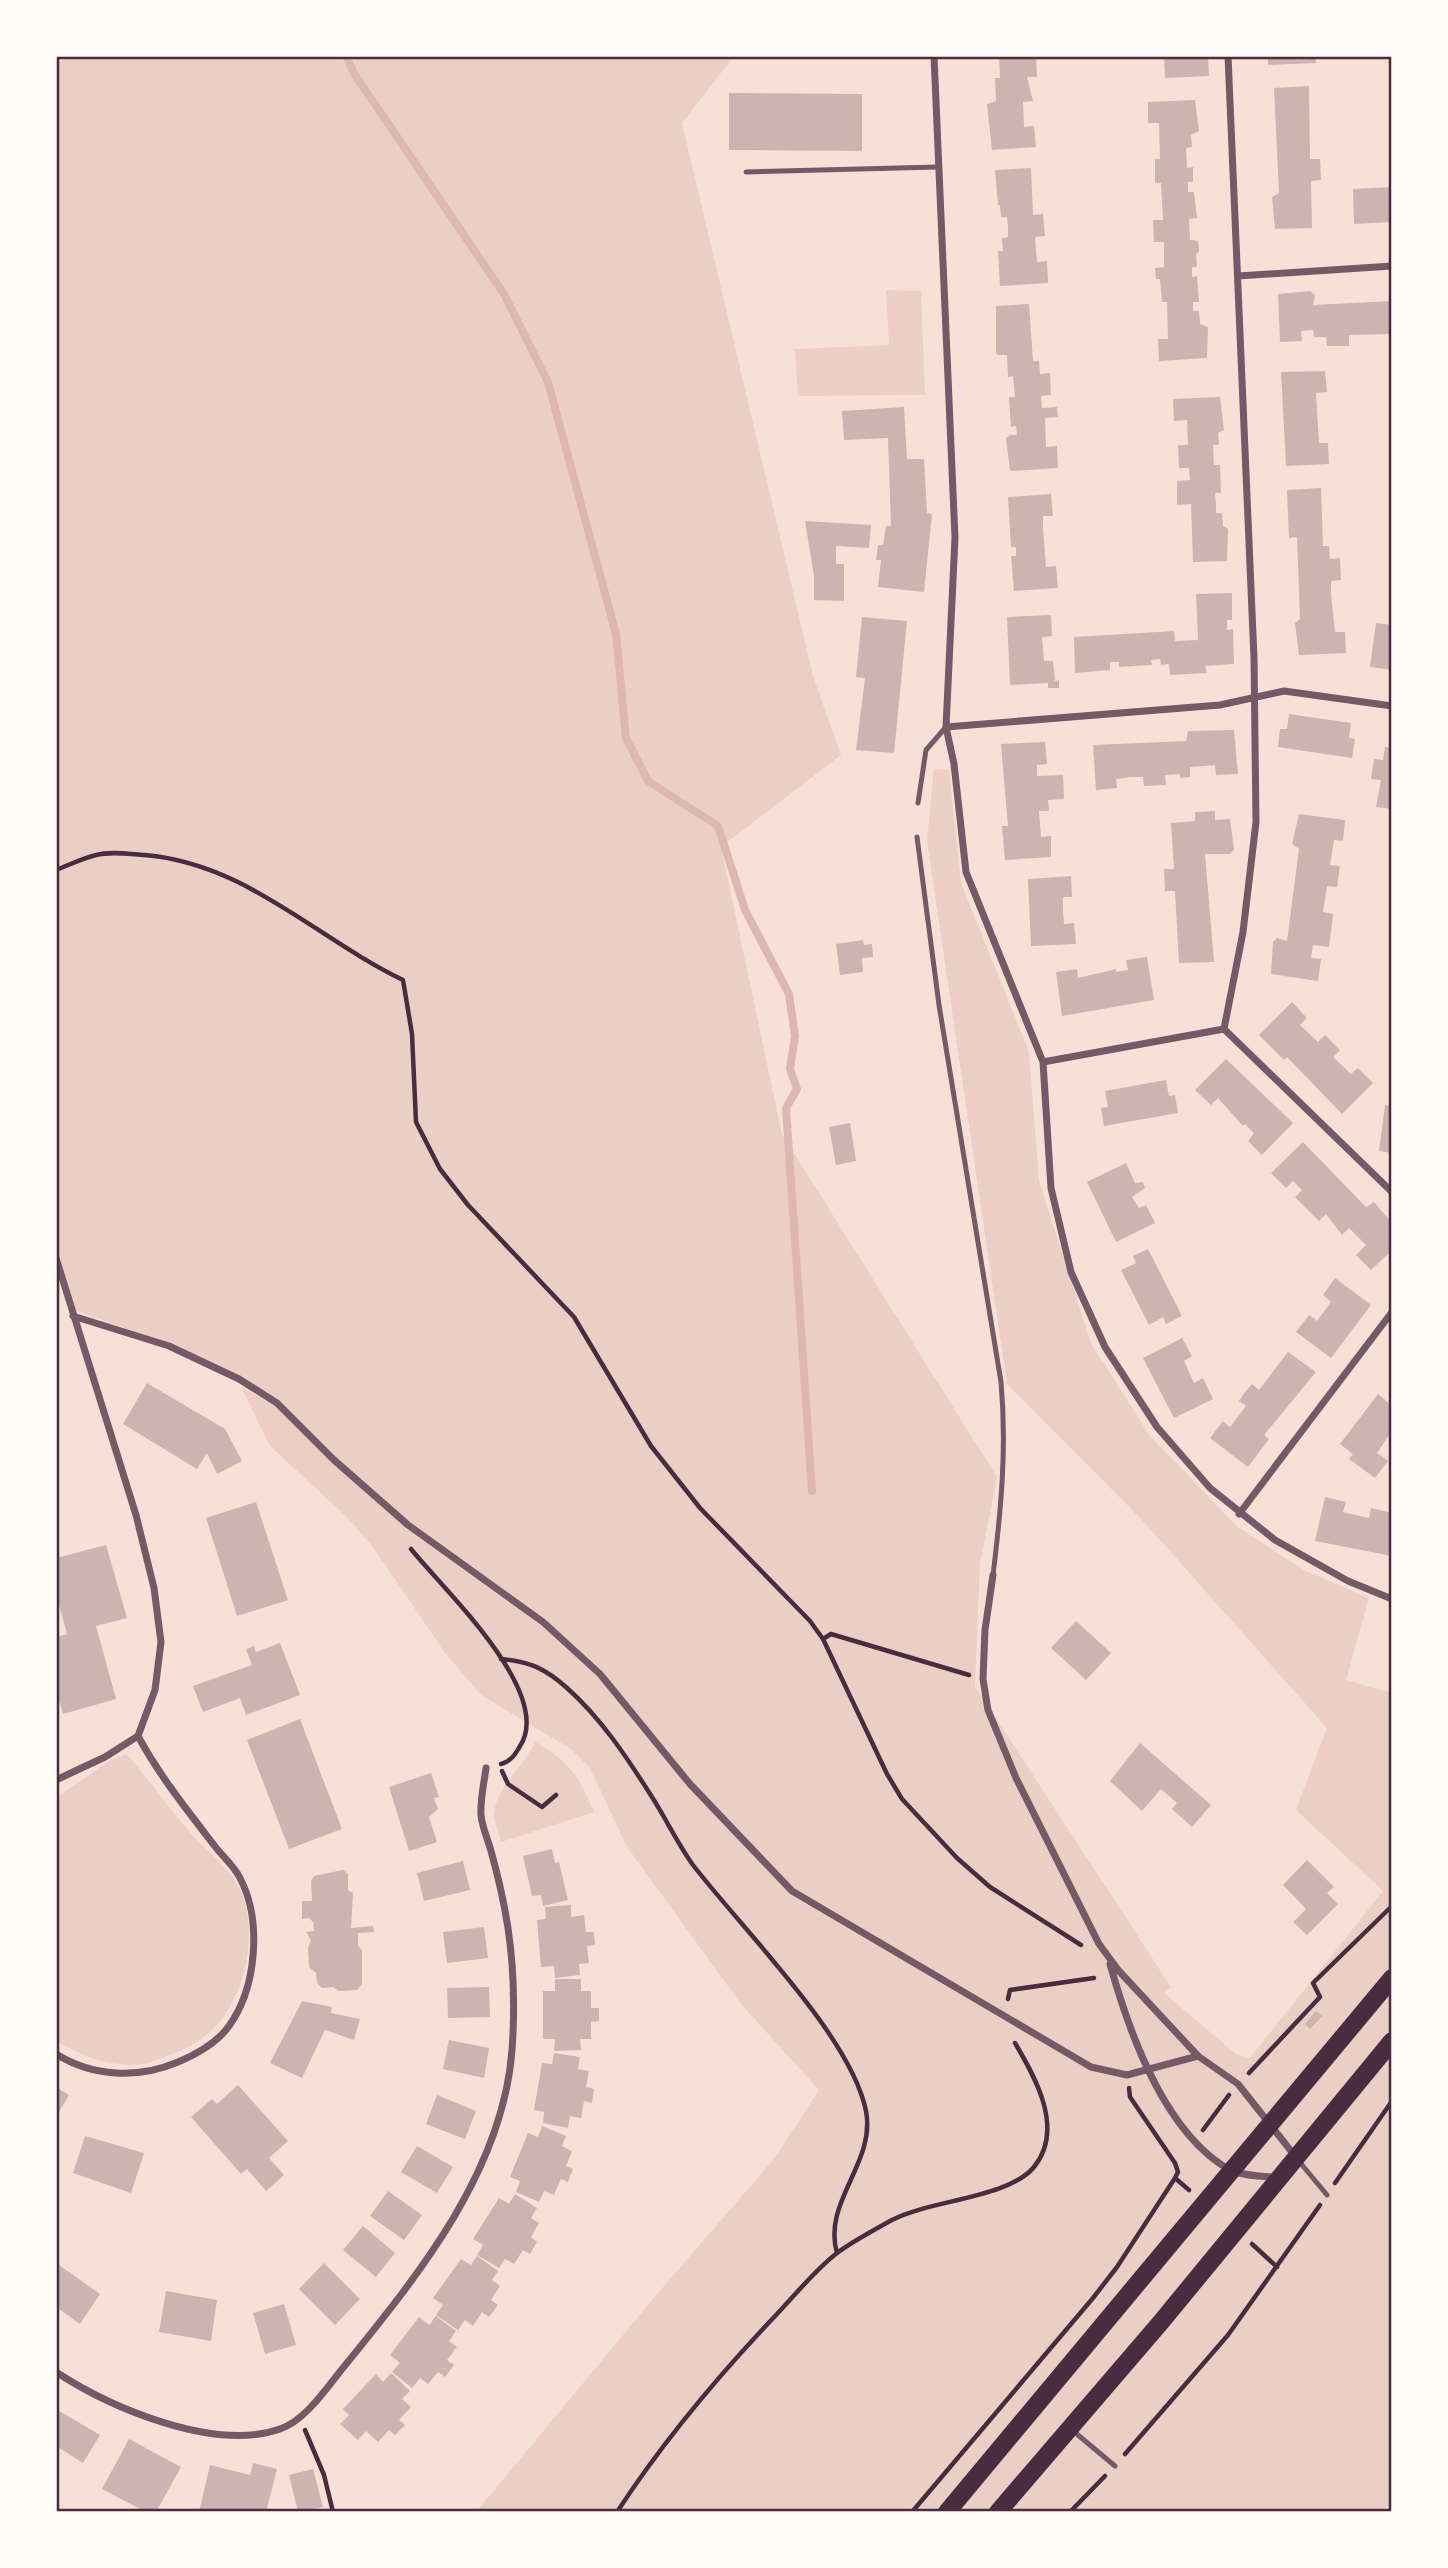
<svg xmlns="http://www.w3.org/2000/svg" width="1448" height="2568" font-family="Cabin,sans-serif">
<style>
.green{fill:#ebcfc5}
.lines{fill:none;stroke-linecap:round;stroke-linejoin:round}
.stream{stroke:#dcb8b0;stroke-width:8}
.building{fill:#ccb4b1}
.path{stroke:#4a2c40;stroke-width:4.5}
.service{stroke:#755966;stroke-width:5}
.minor{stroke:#755966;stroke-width:7}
.primary{stroke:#4a2c40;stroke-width:18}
.neatline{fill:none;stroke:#4a2c40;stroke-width:2.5}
</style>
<rect width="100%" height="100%" fill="#f7e1d7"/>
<path class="green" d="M56,56H734L682,123L813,676L841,755L721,847L782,1134L997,1477L980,1564L975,1686L1171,1987L1164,1993L1236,2054L1249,2059L1383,1891L1296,1810L1327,1728L1144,1522L1007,1384L927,841L934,769L949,770L961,883L1029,1052L1039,1181L1091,1343L1150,1436L1239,1528L1306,1571L1369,1598L1346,1680L1392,1693V2512H476L658,2293L773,2160L819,2090L741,2004L627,1847L590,1768L571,1749L481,1695L445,1653L373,1547L348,1518L269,1445L242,1388L276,1405L329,1460L404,1523L541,1623L598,1676L688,1785L790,1894L859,1935L793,1887L691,1781L601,1672L545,1620L408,1522L335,1459L279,1401L170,1344L74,1310L56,1250Z
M886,290L921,291L925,395L798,396L795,349L889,345Z
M535,1742C571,1762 578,1776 594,1812L501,1842C499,1834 494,1823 494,1815C495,1789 525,1765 535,1742Z
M126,1754C149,1778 166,1805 187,1829C208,1854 237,1871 245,1904C257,1945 241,2010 205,2036C192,2046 177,2053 162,2058C154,2061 145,2065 137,2065C106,2066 82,2056 56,2041V1798L109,1761Z"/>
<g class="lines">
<path class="stream" d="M346,56L355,75L504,294L548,382L616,634L626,738L648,781L718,826L745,910L789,994L795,1036L790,1069L797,1089L786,1108L812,1491"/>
</g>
<path class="building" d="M999,56H1036L1037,77H1027L1033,101L1023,102L1024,127L1034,126L1036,147L992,150L987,104L996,101L995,78H1000Z
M1208,56L1209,76L1165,78L1164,57Z
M1268,56H1315L1316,63L1268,65Z
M1309,86L1310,159H1320L1321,180L1311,181L1312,228L1275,229L1272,197L1279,193L1274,88Z
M729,93L862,94V151L729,150Z
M1195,100L1199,131L1191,135L1192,147L1186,148L1187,168L1193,167V182H1188V192H1194L1197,218L1189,219L1190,240L1198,241L1199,251L1196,254L1197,267H1192V277L1197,276L1199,302H1193V311H1199L1200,324L1208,327L1207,358L1159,361L1158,339H1168L1167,302H1162L1160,279H1156L1155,268L1164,267V242H1154L1153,220H1163L1161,183H1155V159H1160L1159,123H1148V102Z
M1031,168L1033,215L1043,214L1045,236L1035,237L1037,262L1047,261L1048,283L1000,286L998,251H1003L1002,238L1008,237V226L1007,217H1001L1000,205H998L995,170Z
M1392,187V222L1354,224L1353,189Z
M1310,291L1315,295L1313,305L1392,301V334L1349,335V346H1327L1326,337H1314L1313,330L1301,331L1302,341L1280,342L1278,294Z
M1029,304L1033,361H1039L1040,374L1050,373L1051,395L1041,396L1042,408L1057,407L1058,417L1045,418L1046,447L1057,446L1058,468L1010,471L1006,438L1010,435H1017L1016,426L1011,427L1009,397H1015L1013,376L1008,377L1007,355H998L996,352V306Z
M1325,371L1327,392L1316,393L1319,443H1328L1329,464L1286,466L1281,372Z
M1220,397L1224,430L1218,433L1219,445H1213L1214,465H1220L1221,493H1215L1216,504V513H1222L1223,526L1228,529L1227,561L1193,562L1191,504L1177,505V481L1190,480L1189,468H1179L1178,445H1188L1187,420L1174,421L1173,399Z
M904,407L907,459H924L927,513L932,514L924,592L878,587L881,560H876L878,545H883L886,526H891L888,438L844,440L842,411Z
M1321,488L1323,546H1329L1330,559L1340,558L1341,580L1331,581V594L1335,632H1345L1346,653L1299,655L1295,623L1300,619L1297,537L1289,538L1287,490Z
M1051,494L1053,516H1043V528L1046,567L1056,566L1058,588L1014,591L1011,556H1016V547H1011L1008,497Z
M805,521L871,525L869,548L836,546V564H844V601L814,600V576Z
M1232,593V620H1227V630L1233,629L1234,664L1205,666L1207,673L1170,675L1169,664L1161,665L1160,659L1151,660L1152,665L1135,666L1119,667V662H1110V670L1075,673L1074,637L1174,631L1175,641L1198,640L1196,594Z
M1051,615L1052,636L1042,637L1044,661H1053L1055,681L1059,680V688H1048V683L1010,685L1007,617Z
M862,617L907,621L894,753L856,750L865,678L856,677Z
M1376,623L1392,625V670L1370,667Z
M1289,714L1351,723L1349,738L1355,739L1352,758L1278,747L1280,729H1287Z
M1234,730L1238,774L1216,775L1215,765L1190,767V777L1180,778V774L1165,775L1166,785L1144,786L1143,777H1131L1116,779L1117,788L1096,790L1093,745L1186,741L1188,731Z
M1045,742L1047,764L1037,765V776L1063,775L1064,799L1048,800L1049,811H1039L1041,837L1051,836V857L1005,860L1002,826H1008L1001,744Z
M1385,747L1392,748V809L1376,807L1381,780L1371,779L1374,759L1383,760Z
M1215,811V820L1230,819L1234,850L1230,854H1205L1214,962L1179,963L1175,891H1165L1164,869H1174L1171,823L1195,821V812Z
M1299,814L1345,820L1343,841L1334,840L1330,865L1340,866L1337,887L1327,886L1323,912L1333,914L1329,947L1313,945L1311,958L1321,959L1318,981L1271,974L1273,942L1277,938L1287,941L1299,849L1292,844Z
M1071,876L1072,897H1063V910L1064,924L1074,923L1076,944L1031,946L1028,879Z
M863,940L864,945L872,944L873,957L862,958L863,972L840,975L836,944Z
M1147,957L1154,1000L1062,1016L1056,972L1077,969L1078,978L1116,969V972L1128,970L1126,960Z
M1292,1002L1307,1018L1300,1025L1318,1042L1325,1035L1340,1050L1333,1057L1351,1074L1358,1068L1373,1083L1342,1114L1287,1057L1284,1060L1259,1035Z
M1226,1059L1293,1123L1262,1155L1248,1141L1254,1133L1245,1124L1243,1126L1218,1098L1211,1105L1195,1090Z
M1166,1080L1169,1096L1175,1095L1178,1113L1104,1126L1101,1108L1108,1107L1105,1091Z
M1385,1105L1392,1106V1153L1379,1151Z
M850,1123L856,1161L836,1165L829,1127Z
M1303,1142L1366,1207L1374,1202L1392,1223V1250L1371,1270L1356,1255L1366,1245L1349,1228L1342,1235L1326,1214L1319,1221L1295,1197L1302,1190L1293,1181L1286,1188L1271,1173Z
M1126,1163L1135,1183L1143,1182L1145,1188L1132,1197L1139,1208L1146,1205L1155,1223L1116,1242L1087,1182Z
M1148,1249L1182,1316L1166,1324L1163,1317L1149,1325L1121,1270L1136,1263L1133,1256Z
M1335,1278L1371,1305L1331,1358L1296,1332L1309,1315L1317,1321L1331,1302L1323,1295Z
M1182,1338L1192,1356L1184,1361L1194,1383L1203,1378L1213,1399L1174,1418L1143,1358Z
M1288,1352L1316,1372L1264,1435L1269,1439L1248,1467L1210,1438L1223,1421L1230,1427L1246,1406L1239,1401L1245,1392L1252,1384L1259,1390Z
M147,1383L225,1429L242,1461L217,1474L207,1453L197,1469L123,1424Z
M1378,1394L1390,1404L1392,1402V1431L1377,1453L1388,1461L1375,1478L1349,1459L1353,1454L1340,1444Z
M1325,1497L1346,1502L1343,1512L1369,1518L1371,1508L1392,1513V1556L1315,1541Z
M256,1502L288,1600L237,1616L206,1518Z
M106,1545L127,1618L96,1626L116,1699L63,1714L56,1690V1637L67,1634L56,1594V1558Z
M1076,1621L1111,1653L1086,1680L1051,1648Z
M280,1643L300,1695L246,1715L240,1698L203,1712L193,1686L252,1665L246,1649L254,1646L256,1652Z
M300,1719L342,1829L289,1849L247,1740Z
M1140,1743L1211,1805L1192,1827L1172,1809L1177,1803L1161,1789L1142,1811L1110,1781Z
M431,1773L439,1797L434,1798L438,1809L429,1817L437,1842L409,1851L389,1787Z
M552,1849L555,1863L559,1862L568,1900L543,1906L541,1895L532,1896L523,1856Z
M1307,1860L1334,1887L1327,1893L1338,1904L1307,1935L1293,1922L1306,1909L1283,1885Z
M463,1861L470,1890L424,1901L417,1873Z
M343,1870L348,1874V1890L353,1893L351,1928L373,1926L374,1932L358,1933V1946L362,1950V1984L357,1990L339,1991L333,1987L322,1988L317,1983L316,1973L309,1967L308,1948L311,1940L306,1932L314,1931L313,1922L309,1918L302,1919V1901H312L311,1881L314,1876Z
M571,1905V1917L584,1915L586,1932H594L595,1945L587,1946L589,1963L579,1964L580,1975L555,1978L554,1966L541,1967L537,1920L546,1919L545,1907Z
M484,1927L488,1958L447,1963L443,1932Z
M555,1979H581V1991H591V2008H599V2021L591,2022V2039H580L581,2050L554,2051L555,2039H543V1991H555Z
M489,1987L490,2017L448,2018L447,1988Z
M302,2001L332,2007L331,2013L360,2019L354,2040L325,2030L302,2078L270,2063Z
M1316,2011L1322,2016L1310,2029L1305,2024Z
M449,2040L489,2048L484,2078L443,2069Z
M554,2053L580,2057L578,2069L589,2071L586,2087L594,2089L592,2103L584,2101L581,2118L570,2116L568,2128L543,2123L544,2112L534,2110L542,2063L552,2064Z
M238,2085L288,2141L269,2158L284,2175L266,2191L247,2169L241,2174L191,2117L212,2099L217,2104Z
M56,2087L69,2095L56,2117Z
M437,2095L476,2111L465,2139L426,2124Z
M542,2126L566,2136L562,2146L572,2151L566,2166L573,2169L568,2182L561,2179L554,2195L544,2191L539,2202L516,2192L520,2181L510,2177L528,2133L538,2137Z
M85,2136L144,2153L131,2193L73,2173Z
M417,2146L453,2167L437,2193L401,2172Z
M388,2191L422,2215L404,2240L370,2216Z
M515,2194L537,2208L531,2218L539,2223L531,2237L537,2242L530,2254L523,2250L514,2264L505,2259L499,2268L477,2255L483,2245L473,2239L499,2198L509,2204Z
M363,2226L395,2253L376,2277L343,2250Z
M477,2256L498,2271L492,2280L500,2286L491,2300L498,2305L489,2317L482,2312L473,2326L465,2320L458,2330L436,2315L443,2305L433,2298L461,2259L471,2265Z
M324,2263L360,2299L335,2325L299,2289Z
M59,2265L100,2294L80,2324L56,2307V2269Z
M166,2291L217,2300L211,2341L159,2332Z
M284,2304L296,2345L265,2354L253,2313Z
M436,2316L456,2331L449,2341L457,2347L447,2360L454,2365L445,2377L438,2372L428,2384L420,2378L412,2388L392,2372L400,2363L390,2355L419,2317L429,2325Z
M391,2373L410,2391L402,2399L411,2407L399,2420L405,2425L395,2435L389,2430L378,2442L366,2431L358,2440L340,2424L349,2415L343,2409L376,2374L383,2382Z
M56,2409L100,2435L83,2463L56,2446Z
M129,2439L181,2467L156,2512H146L102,2489Z
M253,2463L277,2469L266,2512H199L210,2465L250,2475Z
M313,2469L323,2507L298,2512L289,2475Z"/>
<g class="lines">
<path class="path" d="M56,870C69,865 83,858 96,855C111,851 129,854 145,855C247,864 314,937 403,980L412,1034L416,1122L440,1169L468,1205L574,1317L651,1446L700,1508L810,1621L823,1639L887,1774L902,1799L957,1858L990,1887L1081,1945
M411,1549C442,1588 555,1693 520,1746C515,1755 511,1761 501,1764
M823,1639L831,1634L969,1675
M501,1659C529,1661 546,1669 567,1688C601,1718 628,1759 652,1797C666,1819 678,1844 693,1865C742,1929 851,2036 866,2111C876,2163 822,2202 837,2253
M502,1771L508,1784L542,1807L556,1795
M1008,1999L1010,1990L1094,1978
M1249,2073L1320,1997L1313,1983L1392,1906
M1129,2088L1130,2097L1175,2163L1178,2172L1175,2178L1189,2190
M1203,2130L1229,2095
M1335,2183L1392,2101
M1252,2244L1277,2267
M305,2430L324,2475L333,2512
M1125,2454L1228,2335L1320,2205
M617,2512C664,2440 718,2376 777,2314C796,2294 815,2270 837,2253C853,2241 874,2230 892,2220C930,2200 1009,2198 1034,2167C1065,2129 1035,2077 1015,2043
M912,2512L1093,2298L1117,2267L1175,2178
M1070,2512L1105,2476"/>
<path class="service" d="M746,172L937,167
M918,803L926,750L946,727
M917,837L939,1005L1001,1382C1007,1448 1001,1510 993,1575
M1298,2160L1327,2195
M1072,2430L1115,2466"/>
<path class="minor" d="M934,56L955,538L946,727L954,764L966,872L1043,1062L1051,1188L1071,1272L1105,1347L1157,1427L1210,1488L1275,1540L1348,1581L1392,1599
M1238,276L1392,266
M946,727L1220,705L1284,691L1392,706
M1224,1029L1243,932L1256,822L1254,658L1228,56
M1043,1062L1224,1029L1392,1192
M56,1258L136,1515L154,1588L161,1642L155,1690L138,1736L105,1757L56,1780
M73,1316L169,1346L239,1379L277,1403L334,1460L408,1525L543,1622L600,1674L690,1784L792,1891L1091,2067L1127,2075L1198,2056
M1239,1514L1392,1312
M993,1575L985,1630L983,1679L988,1710L1016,1778L1099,1944L1119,1971L1198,2056L1238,2084L1295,2156
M1110,1964C1129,2032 1164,2133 1230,2170C1242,2176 1264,2176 1278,2178
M56,2054C93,2077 138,2079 178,2062C197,2054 217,2043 229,2026C257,1987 262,1920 240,1878C234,1866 222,1856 214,1845C187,1810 159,1775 138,1736
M56,2372C111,2408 214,2452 280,2429C307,2420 329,2384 347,2363C420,2273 503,2170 512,2050C515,2009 514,1969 508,1928C504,1902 498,1876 491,1851C488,1840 482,1827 481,1815C480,1800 484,1783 486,1768"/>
<path class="primary" d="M947,2512L1392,1978
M998,2512L1161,2322L1392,2041"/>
</g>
<rect width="1448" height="2568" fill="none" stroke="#fffaf5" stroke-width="116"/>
<rect x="58" y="58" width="1332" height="2452" class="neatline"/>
</svg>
